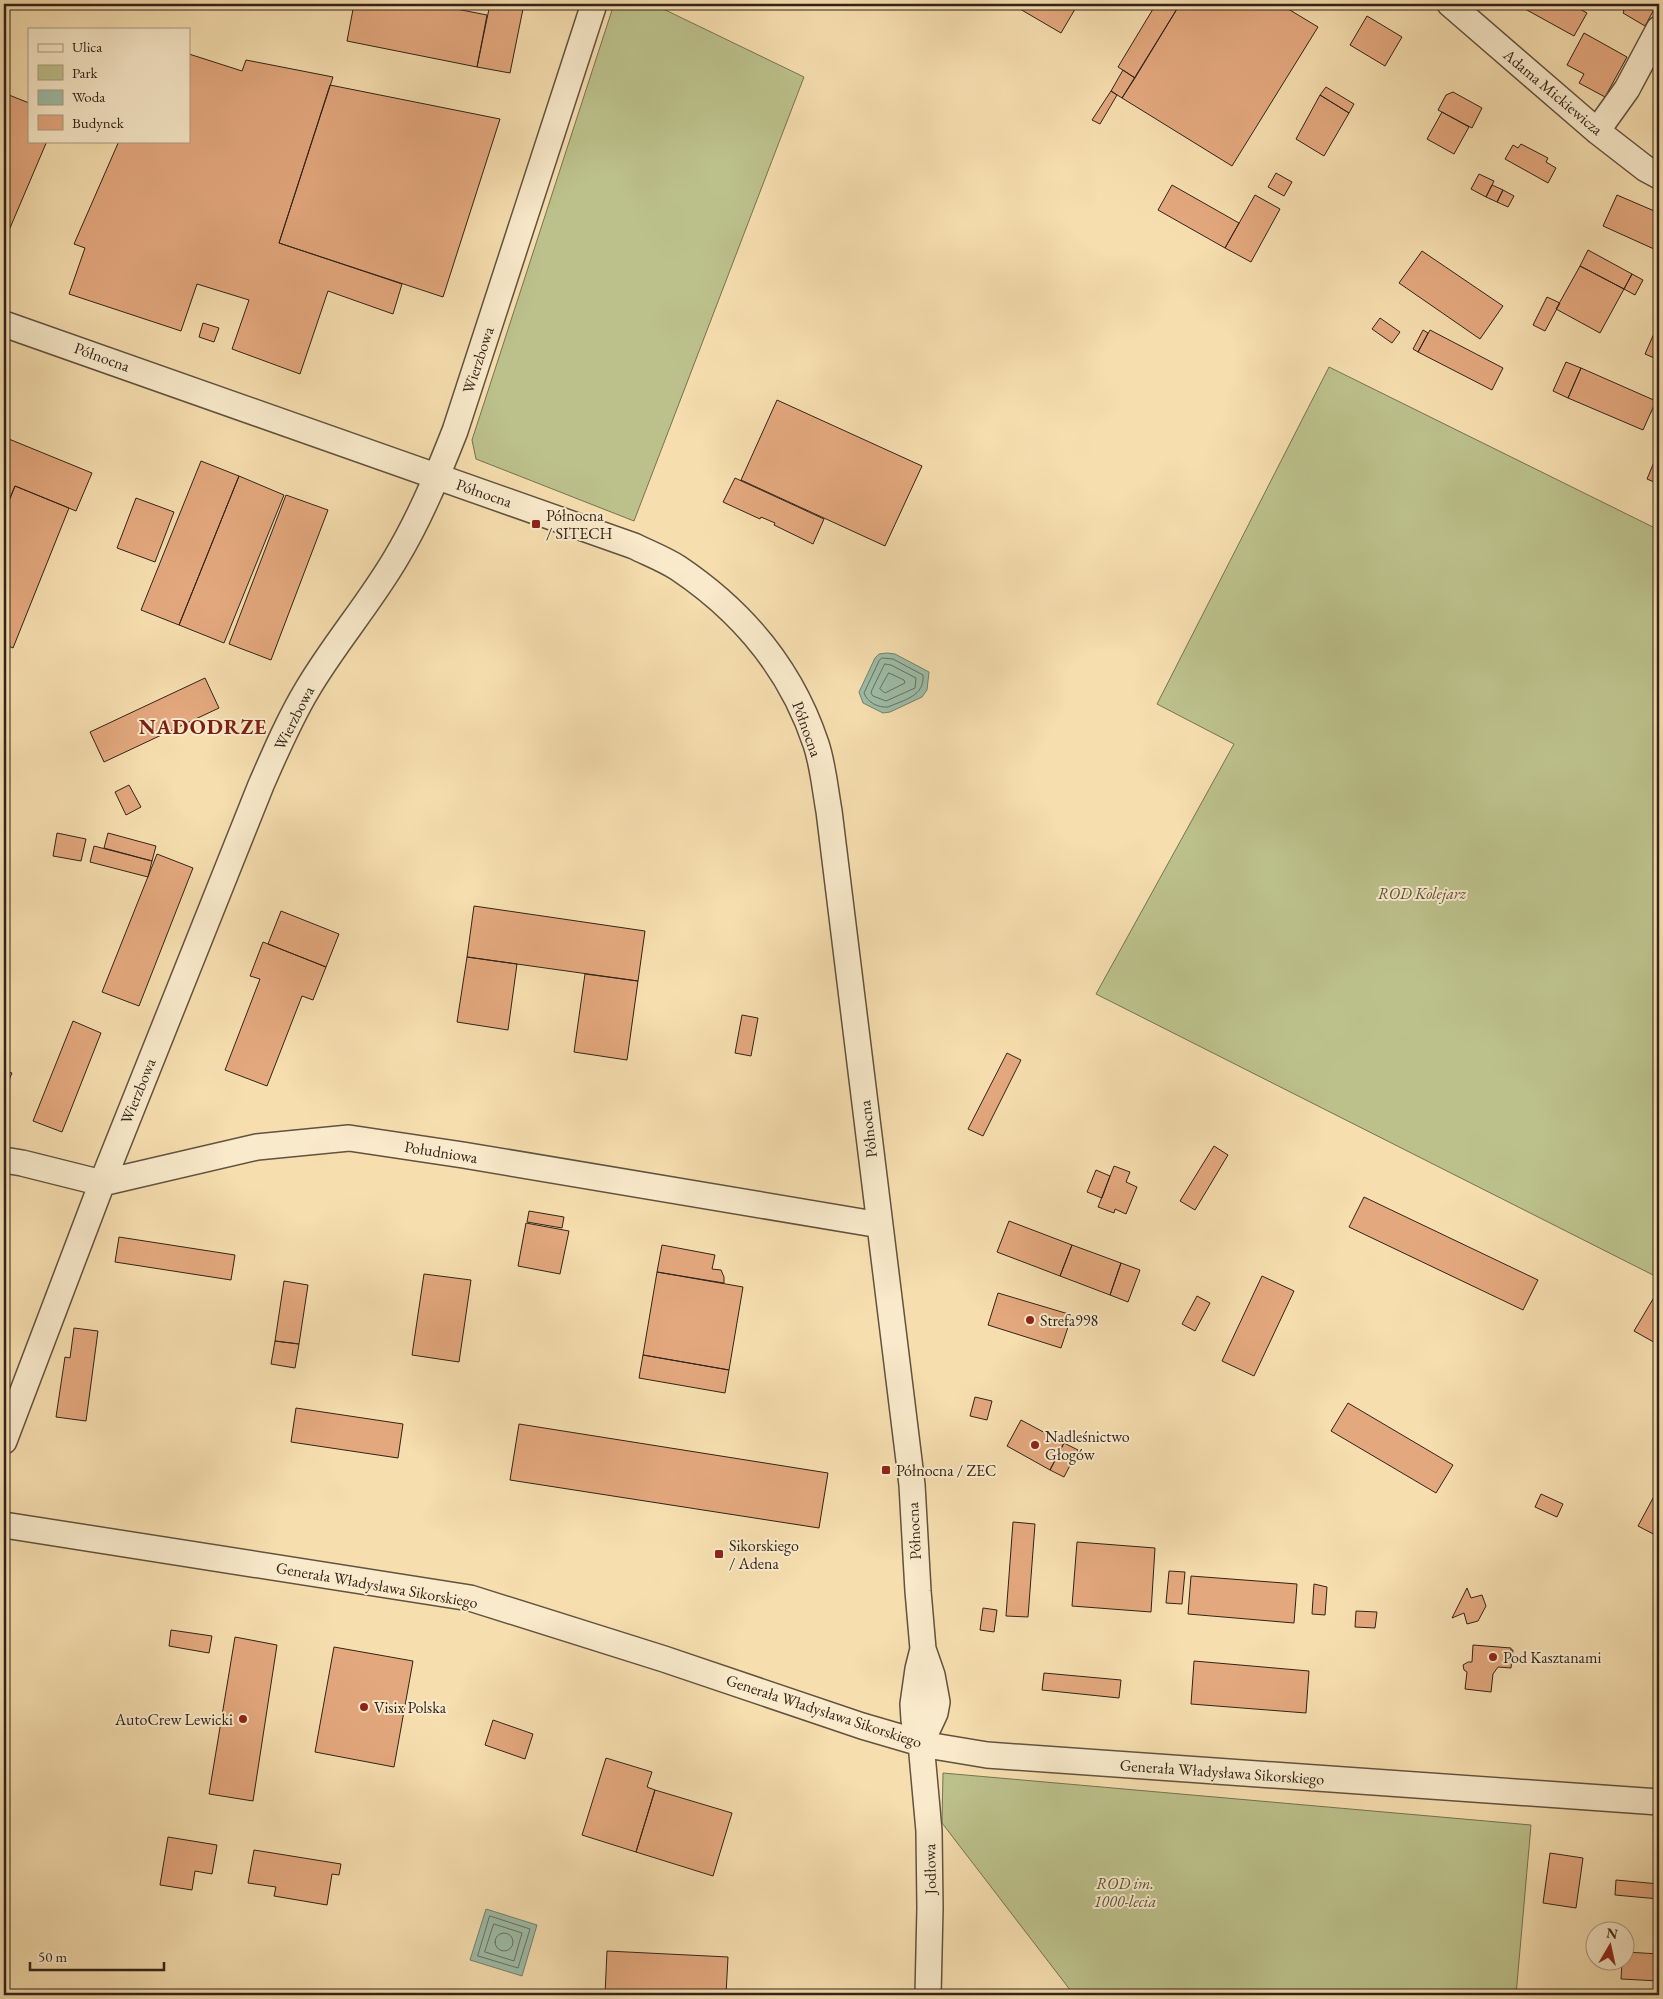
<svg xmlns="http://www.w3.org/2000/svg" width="1663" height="1999" font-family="'EB Garamond',serif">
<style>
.green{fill:#bcc18b;stroke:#767252}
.water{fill:#9dbca7;stroke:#727f6e}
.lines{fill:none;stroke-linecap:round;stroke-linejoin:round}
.shore{stroke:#677060;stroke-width:1}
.building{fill:#e4a87e;stroke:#312319}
.minor-casing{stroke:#62523e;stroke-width:28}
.minor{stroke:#f9eacb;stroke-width:25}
.poi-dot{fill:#8f2418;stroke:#f9eacb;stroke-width:2}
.labels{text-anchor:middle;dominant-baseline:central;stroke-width:4;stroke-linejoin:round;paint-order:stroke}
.street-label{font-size:16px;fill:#312319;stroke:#f9eacb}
.poi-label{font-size:16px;fill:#312319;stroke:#f9eacb;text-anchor:start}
.park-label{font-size:16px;font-style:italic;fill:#5b523b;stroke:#f9eacb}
.district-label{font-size:21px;font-weight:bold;letter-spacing:1px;fill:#7a1f14;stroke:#f9eacb}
</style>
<rect width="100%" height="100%" fill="#f6deaf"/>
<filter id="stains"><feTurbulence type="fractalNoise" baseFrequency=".004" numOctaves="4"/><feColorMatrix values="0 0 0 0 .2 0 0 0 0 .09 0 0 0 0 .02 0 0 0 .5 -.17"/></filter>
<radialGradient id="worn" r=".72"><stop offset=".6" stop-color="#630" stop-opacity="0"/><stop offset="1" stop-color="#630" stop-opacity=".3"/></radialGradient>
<path class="green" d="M614,4H653L804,77L634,521L476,459L472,440Z
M1329,367L1659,530V1267L1655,1276L1096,994L1234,744L1157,704Z
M943,1773L1531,1825L1516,1995H1074L942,1823Z"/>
<path class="water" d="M887,653L895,654L929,672L927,690L922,697L890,712L883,713L863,703L859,692L875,658L879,654Z
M486,1909L537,1925L522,1976L470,1960Z"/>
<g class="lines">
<path class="shore" d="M882,658L893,659L923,675C925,696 904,700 888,707C878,708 867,702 864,693L879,661Z
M885,664L891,665L916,678L915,688L886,701L873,696L871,693L872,690Z
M889,673L904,680L905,683L885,693L880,689Z
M490,1916L530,1929L518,1968L478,1956Z
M494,1924L522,1933L514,1961L485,1952Z
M495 1942a9 9 0 1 1 18 0a9 9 0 1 1-18 0Z"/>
</g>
<path class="building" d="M354,4H431L487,15L477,67L347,41Z
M490,4H524L510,73L477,67Z
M1023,4H1078L1061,33L1020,9Z
M1156,4H1180L1135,78L1118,67Z
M1180,4H1280L1318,27L1232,166L1122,98Z
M1516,4H1571L1587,13L1574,36Z
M1625,4H1657L1645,26L1623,13L1624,11L1622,9Z
M1367,16L1402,37L1385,66L1350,45Z
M1584,33L1627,57L1605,97L1579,83L1584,74L1567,65Z
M189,54L242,71L246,60L333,77L279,243L402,284L393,314L328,291L300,374L232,349L249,300L197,284L181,331L69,294L85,248L74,244L119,141H189Z
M1123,70L1135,78L1122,98L1111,91Z
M330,85L500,119L443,297L279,243Z
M1326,87L1354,104L1349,113L1320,95Z
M1111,91L1117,95L1100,124L1092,120Z
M1453,92L1482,108L1472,128L1438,110L1446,95Z
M4,93L29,103V141H47L4,242Z
M1320,95L1349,113L1324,156L1296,139Z
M1442,112L1469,127L1454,154L1427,139Z
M1521,144L1548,158L1546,162L1556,168L1548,183L1505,159L1513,145L1518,148Z
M1276,173L1292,182L1284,196L1268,187Z
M1479,174L1494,181L1486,197L1471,189Z
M1172,185L1239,223L1225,248L1158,210Z
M1492,185L1503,190L1497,202L1486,197Z
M1503,190L1514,196L1508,207L1497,202Z
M1255,195L1280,209L1251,262L1225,248Z
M1617,195L1659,213V238L1654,249L1603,226Z
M1588,250L1632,274L1624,289L1580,266Z
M1422,251L1503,306L1480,339L1399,283Z
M1580,266L1624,289L1600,333L1556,309Z
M1632,274L1643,280L1635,295L1624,289Z
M1547,297L1560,303L1545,331L1533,325Z
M1380,318L1400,332L1392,343L1372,329Z
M1659,322V360L1645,354Z
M203,323L219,328L214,342L199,337Z
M1423,330L1428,333L1418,352L1413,349Z
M1430,330L1503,368L1492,390L1418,352Z
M1566,362L1581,368L1568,398L1553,391Z
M1581,368L1656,401L1643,430L1568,398Z
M777,400L922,466L885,546L741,480Z
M4,437L92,473L76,511L15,486L4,513Z
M1659,450V484L1647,479Z
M201,461L239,476L179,625L141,610Z
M239,476L284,495L224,643L179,625Z
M735,478L824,519L813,544L774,525L775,523L761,517L760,519L723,502Z
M15,486L69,508L13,648L4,644V513Z
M286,495L328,510L271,660L229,644Z
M136,498L174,512L155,562L117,548Z
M205,678L219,708L104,762L90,732Z
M129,785L141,807L126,815L115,792Z
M57,833L86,839L81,861L53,856Z
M108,833L156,846L152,861L104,848Z
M94,846L152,861L148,877L90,862Z
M157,854L193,868L139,1006L102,992Z
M474,906L645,931L638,981L467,957Z
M281,911L339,934L326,967L268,944Z
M263,942L326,967L313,1000L302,996L267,1086L225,1070L260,979L250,976Z
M467,957L517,964L508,1030L457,1022Z
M585,974L638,981L627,1060L574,1052Z
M742,1015L758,1018L751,1056L735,1053Z
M73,1021L101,1033L62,1132L33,1121Z
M1007,1053L1021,1060L983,1136L968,1129Z
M4,1070L12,1073L4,1092Z
M1214,1146L1228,1155L1195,1210L1180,1201Z
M1114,1166L1130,1172L1126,1182L1137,1187L1126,1214L1115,1209L1114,1213L1098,1207Z
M1096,1170L1110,1176L1102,1198L1087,1192Z
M1364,1197L1538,1280L1523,1310L1349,1227Z
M529,1211L564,1217L562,1228L527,1222Z
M1009,1221L1072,1245L1060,1276L997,1252Z
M526,1223L569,1231L560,1274L518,1266Z
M119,1237L235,1255L231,1280L115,1262Z
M662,1245L715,1255L712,1269L721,1270L724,1277V1283L657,1272Z
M1072,1245L1121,1263L1110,1295L1060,1276Z
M1121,1263L1140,1270L1128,1302L1110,1295Z
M657,1272L743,1287L729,1370L643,1355Z
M424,1274L471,1280L459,1362L412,1355Z
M1262,1276L1294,1291L1254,1376L1222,1361Z
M284,1281L308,1285L299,1344L275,1341Z
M1659,1289V1345L1634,1331Z
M998,1293L1072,1315L1061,1348L988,1325Z
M1197,1296L1210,1303L1195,1331L1182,1324Z
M74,1328L98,1331L86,1421L56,1417L65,1357L70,1358Z
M275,1341L299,1344L295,1368L271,1364Z
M643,1355L729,1370L725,1393L639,1378Z
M975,1397L992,1401L987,1420L970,1416Z
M1348,1403L1453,1465L1436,1493L1331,1431Z
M296,1408L403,1424L398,1458L291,1442Z
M1021,1420L1064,1443L1050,1470L1007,1446Z
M519,1424L828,1473L819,1528L510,1480Z
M1064,1443L1078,1450L1064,1477L1050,1470Z
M1659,1487V1537L1638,1526Z
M1541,1494L1563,1504L1557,1517L1535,1507Z
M1013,1522L1035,1524L1028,1617L1006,1616Z
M1077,1542L1155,1548L1151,1612L1072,1606Z
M1169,1571L1185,1572L1182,1604L1166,1603Z
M1191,1576L1297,1584L1294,1623L1188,1614Z
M1314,1584L1327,1587L1325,1615L1312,1614Z
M1467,1588L1471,1598L1482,1595L1486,1606L1478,1621L1467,1624L1464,1613L1452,1618Z
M983,1608L997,1610L994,1632L980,1630Z
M1356,1611L1377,1612L1375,1628L1355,1627Z
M171,1630L212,1636L209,1653L169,1646Z
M235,1637L277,1645L253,1801L209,1794Z
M1473,1645L1511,1648V1650H1513L1511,1668L1498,1667L1493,1674L1491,1692L1465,1689L1467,1672L1464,1670L1463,1665L1468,1662H1472Z
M334,1647L413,1661L394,1767L315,1752Z
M1194,1661L1309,1671L1306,1713L1191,1704Z
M1044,1673L1121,1680L1119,1698L1042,1690Z
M493,1720L533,1734L525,1759L485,1745Z
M606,1758L652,1772L647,1787L655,1790L636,1852L582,1835Z
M655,1790L732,1813L713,1876L636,1852Z
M168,1837L217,1845L212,1874L195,1871L192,1890L160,1885Z
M254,1850L341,1864L339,1875L332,1874L327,1905L274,1896L276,1887L248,1883Z
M1550,1853L1583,1858L1576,1908L1543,1903Z
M1616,1880L1659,1884V1899L1615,1895Z
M607,1951L728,1957L726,1995H605Z
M1626,1952L1659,1954V1981L1621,1979L1622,1962H1626Z"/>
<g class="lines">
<g class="minor-casing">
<path id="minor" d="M1450,4L1597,131L1646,169L1659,176
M1597,131L1627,89L1659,29
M4,324L634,546C648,553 664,559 678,568C742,611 791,669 816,744C823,765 825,789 829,811L912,1485L918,1591L923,1649L932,1675L937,1702L935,1713L921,1743
M4,1160L22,1163L102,1183L257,1147L349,1138L463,1155L880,1225
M4,1441L102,1183L261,785C275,753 289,720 307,690C334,644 369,604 396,558C420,518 438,474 455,431L594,4
M4,1525L470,1598L664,1659L862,1726L927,1745L987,1755L1659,1802
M923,1649L918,1669L913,1704L914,1720L921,1743L929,1831L930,1908L928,1995"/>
</g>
<use href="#minor" class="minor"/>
</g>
<g class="poi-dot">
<rect x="531" y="519" width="10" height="10" rx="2.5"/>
<circle cx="1030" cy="1320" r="5"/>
<circle cx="1035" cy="1445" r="5"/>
<rect x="881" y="1465" width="10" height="10" rx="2.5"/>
<rect x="714" y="1549" width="10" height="10" rx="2.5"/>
<circle cx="1493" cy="1657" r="5"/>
<circle cx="364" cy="1707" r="5"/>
<circle cx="243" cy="1719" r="5"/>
</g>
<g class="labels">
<g class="street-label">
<text transform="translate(1553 92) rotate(40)">Adama Mickiewicza</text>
<text transform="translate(102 357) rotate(20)">Północna</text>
<text transform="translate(478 360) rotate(-72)">Wierzbowa</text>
<text transform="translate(484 493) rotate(19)">Północna</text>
<text transform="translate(294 718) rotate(-63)">Wierzbowa</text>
<text transform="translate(807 729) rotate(70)">Północna</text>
<text transform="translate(138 1091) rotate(-68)">Wierzbowa</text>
<text transform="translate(868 1129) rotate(-97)">Północna</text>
<text transform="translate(441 1152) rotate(9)">Południowa</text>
<text transform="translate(914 1531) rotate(-93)">Północna</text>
<text transform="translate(377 1585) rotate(10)">Generała Władysława Sikorskiego</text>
<text transform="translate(824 1711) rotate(18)">Generała Władysława Sikorskiego</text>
<text transform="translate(1222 1772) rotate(4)">Generała Władysława Sikorskiego</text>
<text transform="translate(930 1869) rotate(-91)">Jodłowa</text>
</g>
<g class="poi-label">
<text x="546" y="515">Północna<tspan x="546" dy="18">/ SITECH</tspan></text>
<text x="1040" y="1320">Strefa998</text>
<text x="1045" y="1436">Nadleśnictwo<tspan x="1045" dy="18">Głogów</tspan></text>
<text x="896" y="1470">Północna / ZEC</text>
<text x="729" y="1545">Sikorskiego<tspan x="729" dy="18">/ Adena</tspan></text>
<text x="1503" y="1657">Pod Kasztanami</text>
<text x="374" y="1707">Visix Polska</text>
<text x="233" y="1719" text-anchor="end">AutoCrew Lewicki</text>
</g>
<g class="park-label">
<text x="1422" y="893">ROD Kolejarz</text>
<text x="1125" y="1883">ROD im.<tspan x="1125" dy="18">1000-lecia</tspan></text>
</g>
<g class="district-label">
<text x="203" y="726">NADODRZE</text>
</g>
</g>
<rect width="1663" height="1999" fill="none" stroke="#f6deaf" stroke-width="20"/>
<rect x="5" y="5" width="1653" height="1989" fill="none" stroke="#312319" stroke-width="2.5"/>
<rect x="10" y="10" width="1643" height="1979" fill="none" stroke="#312319"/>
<rect x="28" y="28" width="162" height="115" fill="#f9eacb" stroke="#a99a84"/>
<rect x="38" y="44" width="25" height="8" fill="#f9eacb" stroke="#a99a84"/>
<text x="72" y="52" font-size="15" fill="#312319">Ulica</text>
<rect x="38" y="65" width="25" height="15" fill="#bcc18b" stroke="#a99a84"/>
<text x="72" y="78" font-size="15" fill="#312319">Park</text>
<rect x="38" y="90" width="25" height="15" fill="#9dbca7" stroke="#a99a84"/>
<text x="72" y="102" font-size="15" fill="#312319">Woda</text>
<rect x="38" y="115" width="25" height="15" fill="#e4a87e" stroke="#a99a84"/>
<text x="72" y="128" font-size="15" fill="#312319">Budynek</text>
<g transform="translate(1610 1946) rotate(9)"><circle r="24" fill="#f9eacb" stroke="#a99a84"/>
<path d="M0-4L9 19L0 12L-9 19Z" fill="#8f2418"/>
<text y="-8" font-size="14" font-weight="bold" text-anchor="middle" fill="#312319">N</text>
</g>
<path d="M30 1962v8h134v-8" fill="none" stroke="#312319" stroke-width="2.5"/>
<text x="38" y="1962" font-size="15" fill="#312319" stroke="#f9eacb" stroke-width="4" paint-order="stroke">50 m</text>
<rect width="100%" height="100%" filter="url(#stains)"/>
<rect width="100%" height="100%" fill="url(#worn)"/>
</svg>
